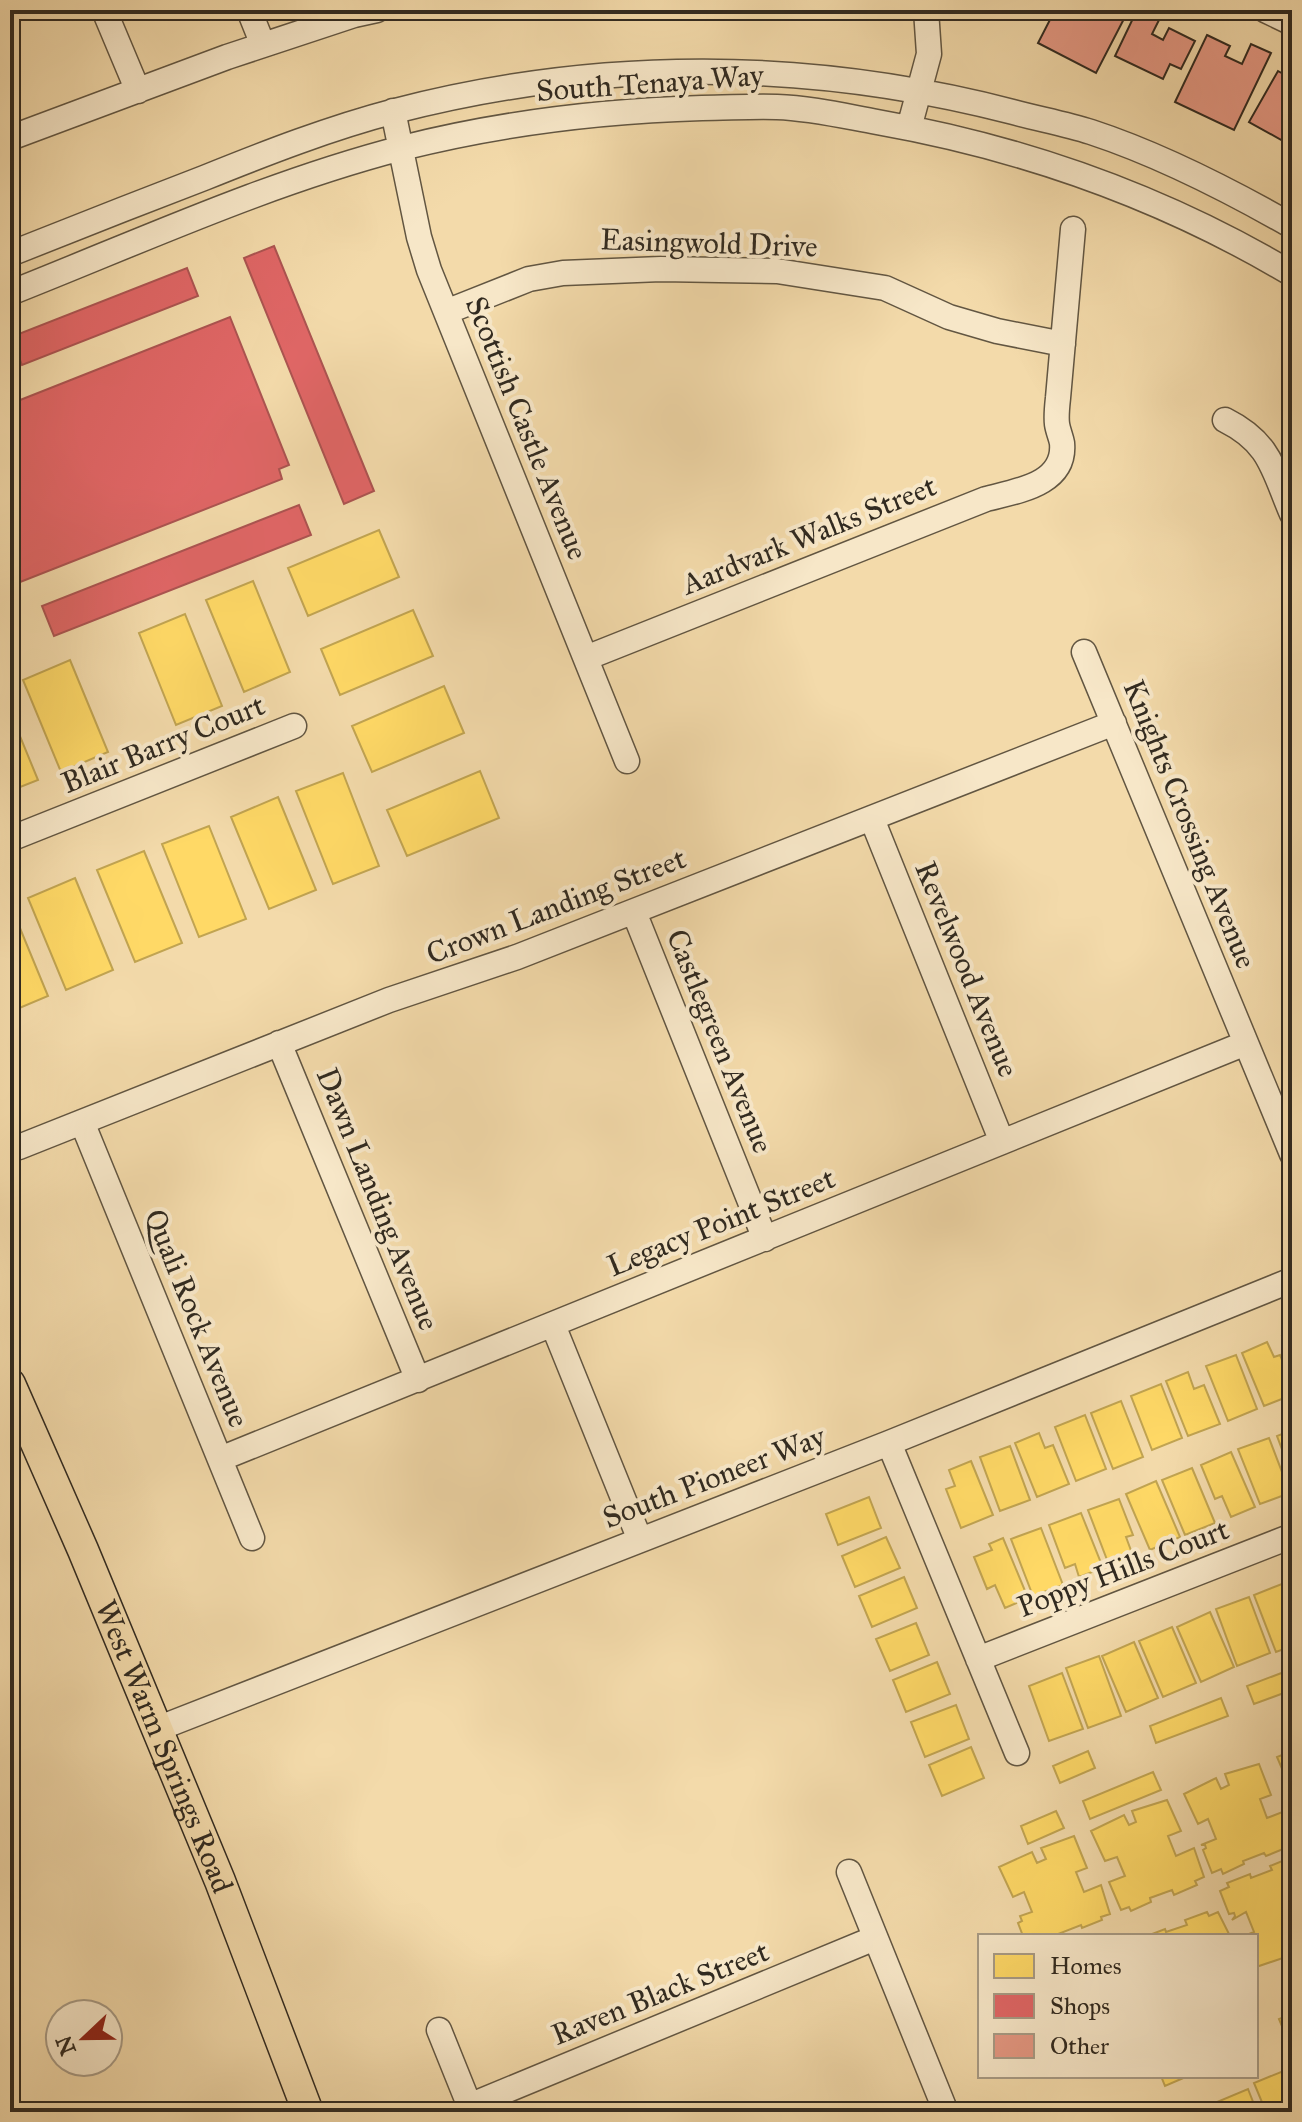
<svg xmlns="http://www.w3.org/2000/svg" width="1302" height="2122" font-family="'IM FELL Great Primer',serif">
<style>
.homes{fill:#ffd966;stroke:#c1a451;stroke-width:2}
.shops{fill:#e06666;stroke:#ac5451;stroke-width:2}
.building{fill:#e59883;stroke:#312a20;stroke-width:2}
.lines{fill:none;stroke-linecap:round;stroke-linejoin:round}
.minor-casing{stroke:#625642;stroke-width:27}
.major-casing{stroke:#312a20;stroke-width:33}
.minor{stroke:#f7e7c8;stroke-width:24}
.major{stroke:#f3daaa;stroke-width:30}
.labels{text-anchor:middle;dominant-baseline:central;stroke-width:8;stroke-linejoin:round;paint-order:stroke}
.street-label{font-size:30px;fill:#312a20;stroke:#f7e7c8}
</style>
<rect width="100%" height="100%" fill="#f3daaa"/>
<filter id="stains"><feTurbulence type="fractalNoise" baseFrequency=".0025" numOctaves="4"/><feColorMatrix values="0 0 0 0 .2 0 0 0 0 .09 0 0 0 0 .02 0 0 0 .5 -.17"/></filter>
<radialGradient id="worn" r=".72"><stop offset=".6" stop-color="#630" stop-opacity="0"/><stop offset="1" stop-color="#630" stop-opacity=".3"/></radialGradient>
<path class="homes" d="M379,530L399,577L308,616L288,568Z
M253,581L290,672L244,692L206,600Z
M413,610L433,656L340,695L321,649Z
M185,614L222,706L176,725L139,633Z
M70,660L108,752L61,772L23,680Z
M444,686L464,733L372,772L352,726Z
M10,712L38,780L10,791Z
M480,771L499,818L407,856L387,810Z
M343,773L379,866L333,884L296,791Z
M278,797L316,890L269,909L231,817Z
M209,826L246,919L199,937L162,844Z
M144,851L182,943L135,962L97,870Z
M75,878L113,970L66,990L28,898Z
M10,904L48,996L10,1012Z
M1292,1332V1362L1282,1336Z
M1267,1342L1274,1357L1280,1355L1292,1385V1395L1264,1406L1242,1353Z
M1236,1355L1257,1409L1228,1421L1206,1366Z
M1188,1372L1194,1389L1204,1385L1220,1424L1188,1436L1166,1381Z
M1161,1384L1182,1438L1152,1450L1131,1396Z
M1121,1401L1143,1457L1113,1469L1091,1413Z
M1085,1415L1106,1469L1076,1481L1055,1427Z
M1292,1430V1476L1277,1436Z
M1039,1433L1045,1448L1053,1445L1069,1484L1037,1497L1015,1443Z
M1269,1438L1290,1493L1260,1504L1238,1449Z
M1010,1446L1030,1500L1000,1511L980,1457Z
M1231,1452L1255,1507L1231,1517L1222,1496L1215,1499L1201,1465Z
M971,1461L993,1515L961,1528L946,1489L955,1486L949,1470Z
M1192,1468L1215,1523L1185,1535L1162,1480Z
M1156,1481L1180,1537L1150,1550L1126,1494Z
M869,1497L881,1528L838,1545L826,1514Z
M1119,1499L1133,1535L1126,1537L1133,1556L1109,1565L1088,1510Z
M1081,1513L1103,1568L1079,1577L1075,1564L1065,1568L1049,1525Z
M1041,1528L1063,1585L1033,1596L1011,1539Z
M886,1537L900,1568L855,1587L842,1556Z
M1003,1538L1028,1598L1005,1608L995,1585L987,1589L974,1557L992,1550L989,1544Z
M904,1577L917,1608L872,1627L859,1596Z
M1287,1582L1292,1595V1646L1276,1652L1254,1595Z
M1249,1597L1270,1653L1237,1666L1216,1609Z
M1210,1612L1234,1667L1201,1682L1177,1627Z
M916,1623L929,1655L890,1671L876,1639Z
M1172,1627L1196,1683L1163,1697L1139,1641Z
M1134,1642L1158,1698L1126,1712L1102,1656Z
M1099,1656L1121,1716L1088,1728L1066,1668Z
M937,1662L950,1694L906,1712L893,1680Z
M1292,1669V1690L1254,1704L1247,1686Z
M1062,1673L1083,1729L1049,1741L1029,1686Z
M1221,1698L1228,1716L1156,1743L1150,1726Z
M956,1705L969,1739L925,1757L911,1722Z
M971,1747L984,1778L942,1796L929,1765Z
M1088,1751L1095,1768L1060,1783L1053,1766Z
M1292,1751V1792L1277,1757Z
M1259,1764L1271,1795L1260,1799L1267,1818L1285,1811L1292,1828V1841L1286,1844L1288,1847L1266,1856L1264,1853L1243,1861L1244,1864L1223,1874L1221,1869L1212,1873L1203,1850L1206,1848L1205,1845H1201L1216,1839L1208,1819L1198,1824L1184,1794L1216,1778L1221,1789L1229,1785L1225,1774Z
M1153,1772L1161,1790L1090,1819L1083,1801Z
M1167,1800L1181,1831L1168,1836L1176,1856L1194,1848L1204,1877L1195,1881L1197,1885L1174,1895L1172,1890L1150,1898L1151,1902L1131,1911L1129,1907L1121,1910L1109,1882L1125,1876L1117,1857L1105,1861L1091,1831L1124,1815L1129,1825L1136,1822L1132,1811Z
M1056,1811L1064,1828L1028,1844L1021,1826Z
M1074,1836L1087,1868L1076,1872L1084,1892L1101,1885L1110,1914L1101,1917L1102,1920L1082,1928L1081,1925L1058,1934L1059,1936H1023L1018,1923L1022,1921L1020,1916L1032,1912L1024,1892L1013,1897L999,1867L1032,1852L1037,1863L1046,1859L1041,1848Z
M1292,1857V1942L1284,1945L1289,1956L1256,1967V1936H1244L1254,1932L1246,1912L1232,1920L1235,1916L1234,1913L1229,1914L1220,1891L1229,1887L1227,1883L1250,1874L1251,1878L1272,1870L1270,1866Z
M1207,1912L1209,1916L1218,1912L1230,1936H1147L1165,1929L1166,1932L1187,1925L1185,1920Z
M1292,2014V2034L1286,2036L1279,2019Z
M1286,2070L1292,2084V2112H1266L1254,2083Z
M1161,2076H1188L1165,2086Z
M1248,2089L1257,2112H1221L1217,2102Z
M1208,2104L1211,2112H1187Z"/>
<path class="shops" d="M274,246L374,491L344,504L244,258Z
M187,268L198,296L22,365L11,337Z
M230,317L289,465L279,469L282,479L10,586V404Z
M299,505L311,535L54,636L42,606Z"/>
<path class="building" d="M1055,10H1078L1084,13L1086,10H1123L1127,13L1096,73L1038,43Z
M1137,10H1164L1152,34L1163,40L1169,28L1195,41L1181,69L1170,64L1163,79L1115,56Z
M1207,35L1230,46L1225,56L1242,64L1251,44L1271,53L1234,130L1175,102Z
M1278,71L1292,79V146L1249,122Z"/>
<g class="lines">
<g class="minor-casing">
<path id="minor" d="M104,10L138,91
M249,10L263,45
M1265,10L1292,23
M393,111L419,237L429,270L627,761
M909,128L929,54L926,10
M10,138L227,57L354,15L377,10
M10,254C75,228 139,203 204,178C266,153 330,128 395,111C599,58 809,59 1013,112C1039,119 1066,124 1091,132C1161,155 1229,190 1292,226
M10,293C139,242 267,183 402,148C501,123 601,111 702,108C727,108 752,106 777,107C810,108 844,116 877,122C1024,148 1163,197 1292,274
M446,312L529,279L563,273L661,269L777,271L885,288L949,317L997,331L1063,344
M1225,420C1271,443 1273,470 1292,514
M1084,652L1292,1154
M586,658L986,499C1016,491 1066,485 1062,443C1061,437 1058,431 1057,424C1056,416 1057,407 1058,398L1073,229
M872,819L1002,1142
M10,839L294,726
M634,912L765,1239
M279,1043L418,1380
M82,1122L252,1538
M19,1147L389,1000L517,957L1114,723
M553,1325L640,1540
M889,1443L1017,1753
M220,1459L1246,1043
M978,1659L1292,1536
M157,1729L889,1443L1292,1280
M849,1872L946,2112
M439,2030L472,2112
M469,2106L875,1938"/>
</g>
<g class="major-casing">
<g id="major">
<path id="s1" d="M10,1384L83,1550L220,1881L308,2112"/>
</g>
</g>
<use href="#minor" class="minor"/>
<use href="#major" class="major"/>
</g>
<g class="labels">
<g class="street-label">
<text transform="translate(650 83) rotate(-4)">South Tenaya Way</text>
<text transform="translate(709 243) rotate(2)">Easingwold Drive</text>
<text transform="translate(527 428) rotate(68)">Scottish Castle Avenue</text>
<text transform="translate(809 535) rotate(-22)">Aardvark Walks Street</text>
<text transform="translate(163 744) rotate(-22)">Blair Barry Court</text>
<text transform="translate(1190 824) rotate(68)">Knights Crossing Avenue</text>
<text transform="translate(556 906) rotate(-21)">Crown Landing Street</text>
<text transform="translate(967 969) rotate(68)">Revelwood Avenue</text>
<text transform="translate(720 1041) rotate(68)">Castlegreen Avenue</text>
<text transform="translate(378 1199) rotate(68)">Dawn Landing Avenue</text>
<text transform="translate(721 1222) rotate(-22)">Legacy Point Street</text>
<text transform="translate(197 1318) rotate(68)">Quali Rock Avenue</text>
<text transform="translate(714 1477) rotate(-21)">South Pioneer Way</text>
<text transform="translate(1123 1568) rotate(-21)">Poppy Hills Court</text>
<text stroke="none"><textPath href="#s1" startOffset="394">West Warm Springs Road</textPath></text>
<text transform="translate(660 1993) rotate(-22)">Raven Black Street</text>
</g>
</g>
<rect width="1302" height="2122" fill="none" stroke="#f3daaa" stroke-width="40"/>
<rect x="12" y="12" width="1278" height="2098" fill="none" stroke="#312a20" stroke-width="4"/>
<rect x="20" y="20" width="1262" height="2082" fill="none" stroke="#312a20" stroke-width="2"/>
<rect x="978" y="1934" width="280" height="144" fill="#f7e7c8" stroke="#a89b85" stroke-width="2"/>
<rect x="994" y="1954" width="40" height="24" fill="#ffd966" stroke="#a89b85" stroke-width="2"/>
<text x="1050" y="1974" font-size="24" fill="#312a20">Homes</text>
<rect x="994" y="1994" width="40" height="24" fill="#e06666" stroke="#a89b85" stroke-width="2"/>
<text x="1050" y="2014" font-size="24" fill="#312a20">Shops</text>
<rect x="994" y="2034" width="40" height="24" fill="#e59883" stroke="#a89b85" stroke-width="2"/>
<text x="1050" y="2054" font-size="24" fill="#312a20">Other</text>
<g transform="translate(84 2038) rotate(248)"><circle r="38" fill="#f7e7c8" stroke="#a89b85" stroke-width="2"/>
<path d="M0-6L14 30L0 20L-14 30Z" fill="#8f2418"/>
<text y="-12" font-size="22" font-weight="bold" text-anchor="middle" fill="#312a20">N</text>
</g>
<rect width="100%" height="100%" filter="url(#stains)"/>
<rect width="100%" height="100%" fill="url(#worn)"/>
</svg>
